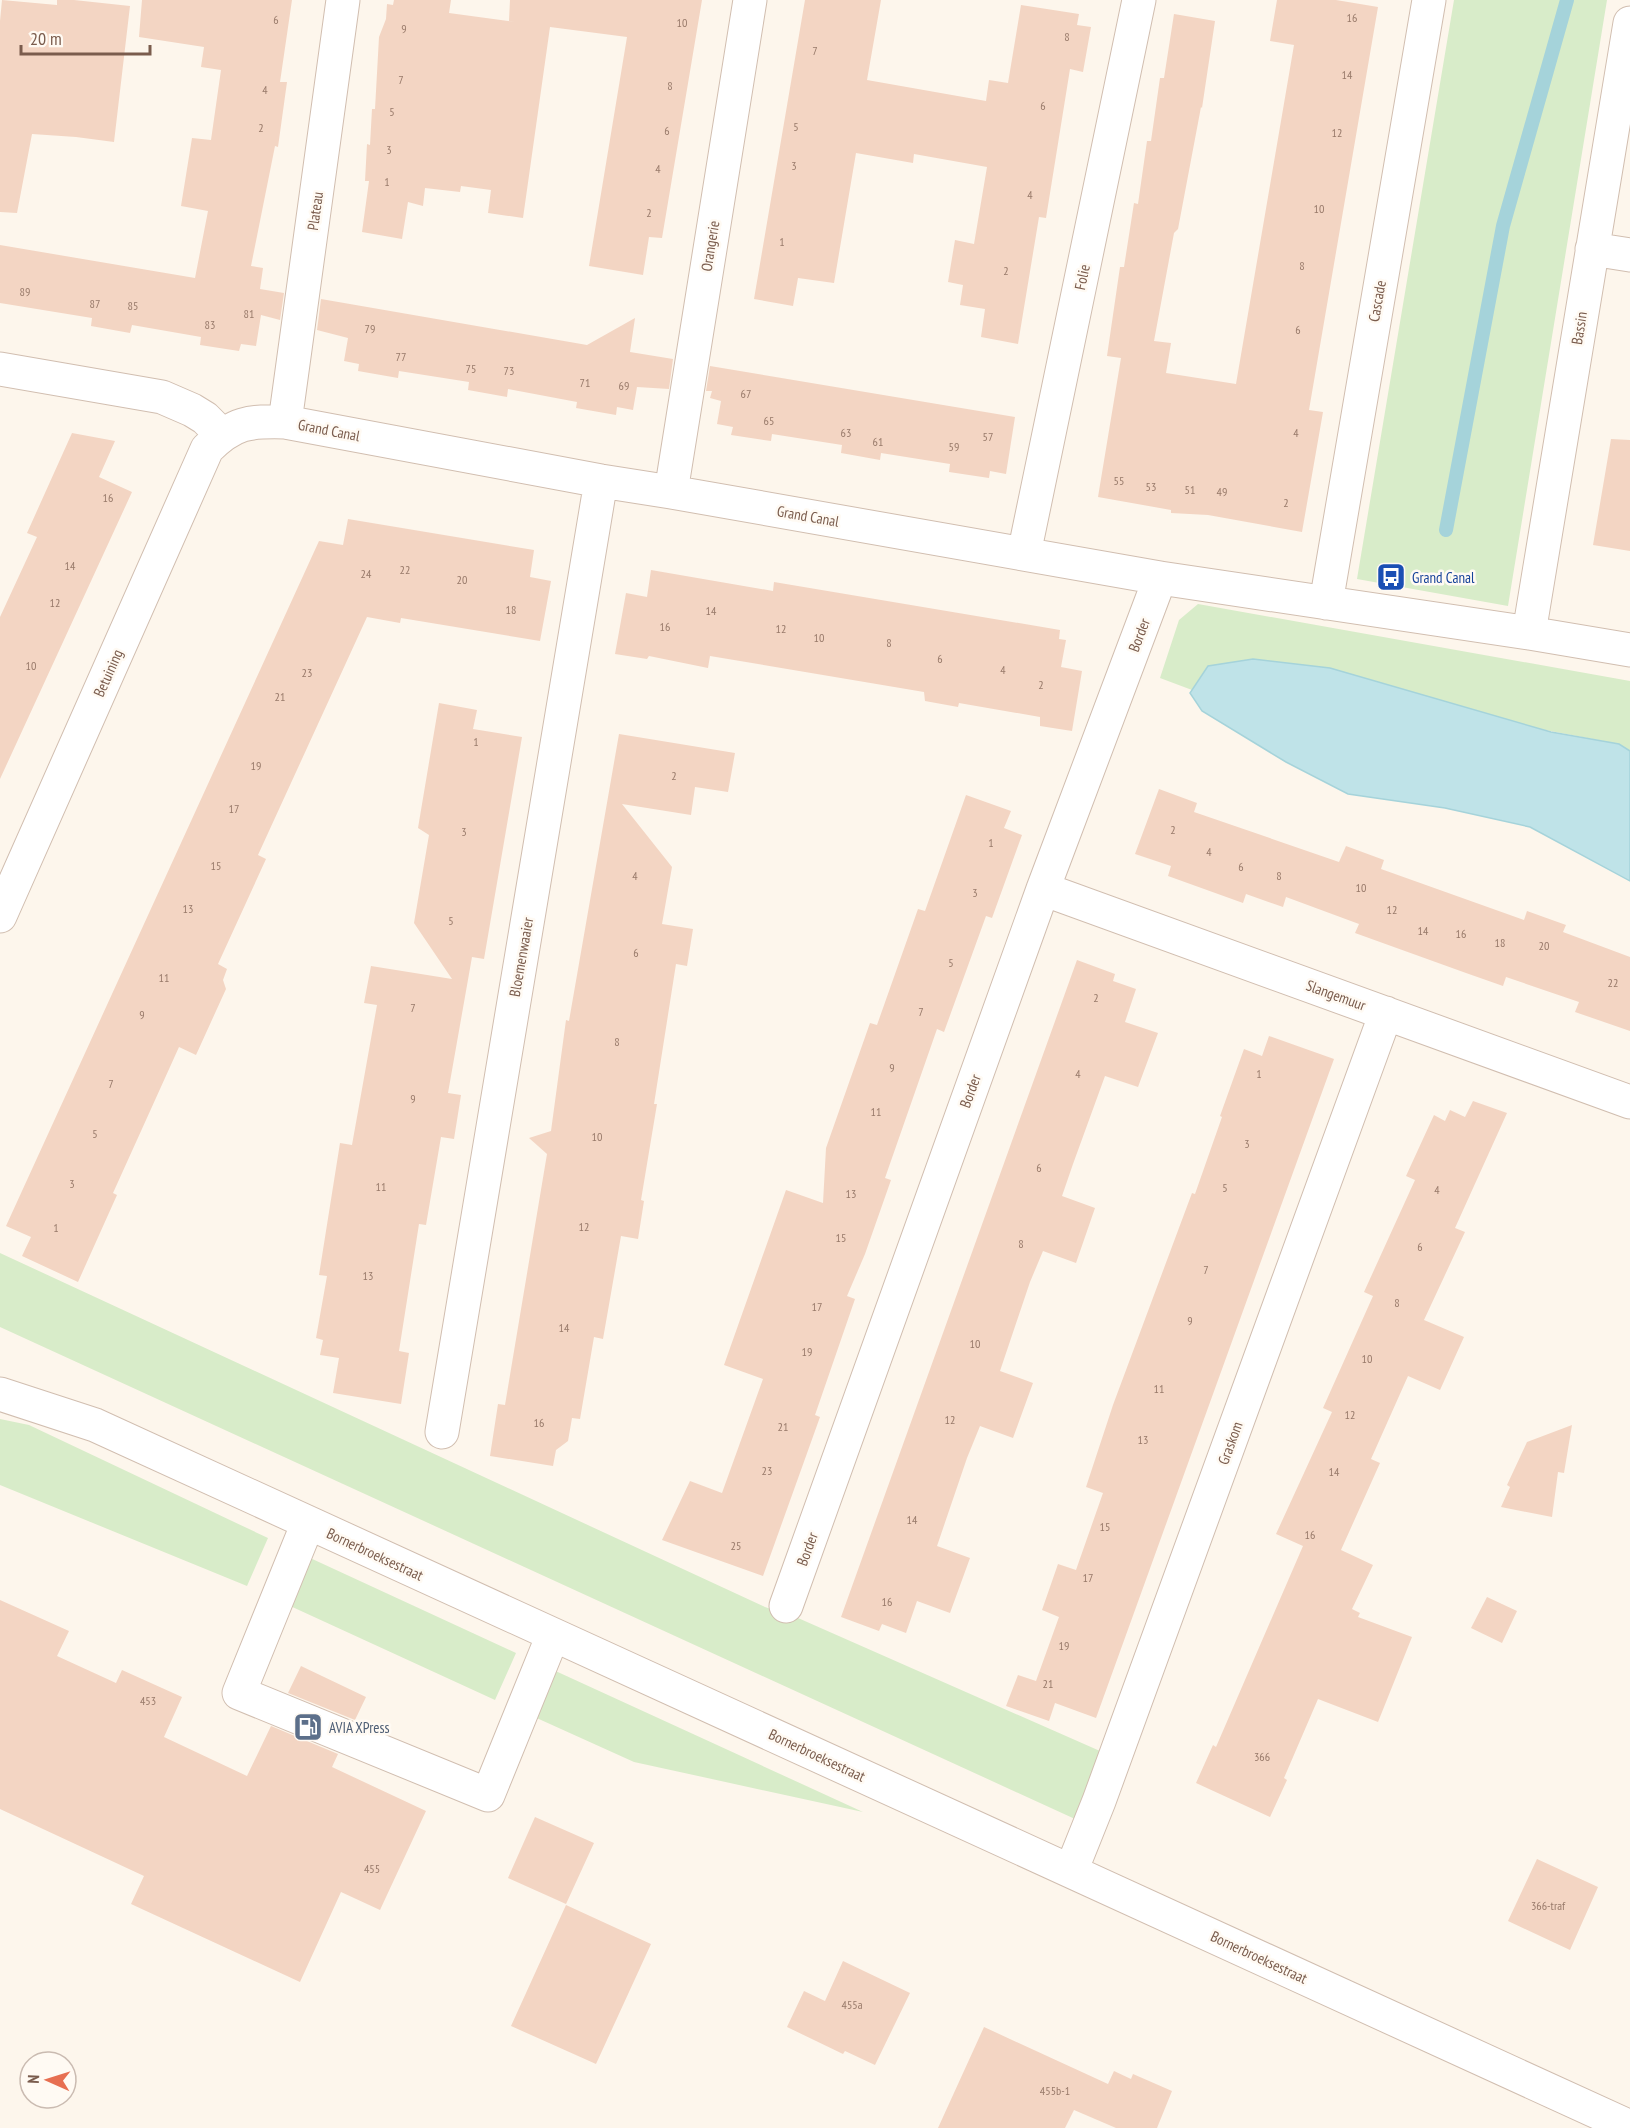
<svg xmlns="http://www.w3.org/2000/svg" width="1630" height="2128" font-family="'PT Sans Narrow',sans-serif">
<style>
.green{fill:#d8ecc9}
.water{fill:#bfe3e8;stroke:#a5d3da;stroke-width:1.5}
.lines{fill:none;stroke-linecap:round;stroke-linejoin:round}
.stream{stroke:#a5d3da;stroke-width:14}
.building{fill:#f3d5c3}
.minor-casing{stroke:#d1beb0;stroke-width:35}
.minor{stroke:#fff;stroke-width:33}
.labels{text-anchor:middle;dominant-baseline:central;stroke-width:5;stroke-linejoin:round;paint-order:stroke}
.number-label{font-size:12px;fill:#987a6a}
.street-label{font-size:15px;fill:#7a5c4d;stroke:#fffaf3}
.transit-label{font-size:15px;fill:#164399;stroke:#fffaf3;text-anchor:start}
.service-label{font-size:15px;fill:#4e5e75;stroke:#fffaf3;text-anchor:start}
</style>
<rect width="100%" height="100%" fill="#fdf6ec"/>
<path class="green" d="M1454,0H1607L1508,606L1357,579Z
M1198,604L1630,681V751L1619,744L1208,666L1192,690L1160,678L1179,620Z
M0,1253L765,1607L798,1618L1100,1751L1075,1819L0,1327Z
M0,1419L29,1425L268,1538L247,1586L0,1485Z
M308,1557L516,1653L495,1700L288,1605Z
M549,1668L863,1812L634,1762L530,1715Z"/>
<path class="water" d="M1253,659L1330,668L1551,732L1619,744L1630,751V881L1530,827L1445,808L1348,794L1286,762L1202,711L1190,693L1208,666Z"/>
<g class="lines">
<path class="stream" d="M1446,530L1503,226L1567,0"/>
</g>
<path class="building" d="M2,0L57,5V0H74L130,6L114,142L76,137L32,134L17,213L0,212V21Z
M142,0H292L280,82H287L278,147L275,146L251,266L263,268L260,289L284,293L280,320L261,315L256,346L241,344L239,351L200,345L201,337L132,325L130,333L91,326L92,318L0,303V245L195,278L208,211L181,206L192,138L211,140L221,70L201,67L204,47L139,37Z
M394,0H451L449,13L515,22L509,21L510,0H702L662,238L649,237L643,275L589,266L627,37L550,27L523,218L488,213L491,190L461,186L460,192L425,188L423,206L408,202L402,239L362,232L369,181H365L367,144L370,145L372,109H375L379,37L386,19L387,4L393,5Z
M805,0H881L867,80L986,101L989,80L1008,83L1021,5L1079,14L1077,25L1091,27L1083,72L1070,69L1046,218L1039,217L1018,344L981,337L985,309L960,305L963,285L948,282L955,240L974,244L987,167L914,154L913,163L856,153L834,283L798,278L793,306L754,299Z
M1277,0H1336L1378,7L1309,410L1323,412L1302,532L1208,515L1171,513V510L1098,497L1121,358L1107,356L1120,267H1124L1134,203L1138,204L1147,141H1151L1160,78H1164L1174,14L1215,21L1202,108L1201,107L1178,229L1174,233L1154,341L1171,343L1166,373L1236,384L1294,45L1270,41Z
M321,299L587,345L635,318L630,352L673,359L669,389L637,387L633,410L617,407L616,415L576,408L577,402L508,389L507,397L468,390L469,382L399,371L398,378L358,371L359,364L344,361L348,338L317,330Z
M710,366L1015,417L1006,474L990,471L989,478L949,472L950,464L881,453L880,460L841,453L842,445L772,434L771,441L731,435L733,427L717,424L721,401L710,398L712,391H706Z
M72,433L115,441L99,477L132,492L0,779V617L37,537L27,533Z
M1611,439L1630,440V551L1593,545Z
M348,519L534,550L530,577L551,581L540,641L401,618L400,623L367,617L258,855L266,859L218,964L227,969L223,980L226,989L196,1055L179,1047L113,1193L117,1195L78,1282L22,1256L31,1237L6,1226L319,541L343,545Z
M651,570L773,591L774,582L1060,630L1059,639L1066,640L1061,667L1082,671L1072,731L1040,726V717L959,703L958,707L925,701L924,692L710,656L708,668L649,656L647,659L615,654L626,593L647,597Z
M439,703L477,710L473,729L522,737L484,959L472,957L448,1093L461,1095L454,1139L441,1137L426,1225L419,1224L399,1351L409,1353L401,1404L333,1393L339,1358L320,1355L323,1340L316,1338L327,1276L319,1275L340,1143L352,1145L377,1005L364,1003L371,966L452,979L414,923L429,835L418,828Z
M619,734L735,753L728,792L695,787L691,815L622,804L672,867L662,924L693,929L687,966L676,964L654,1104H657L641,1200L644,1201L638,1239L621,1236L603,1339L594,1337L580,1419L572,1418L568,1441L556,1450L553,1466L490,1456L498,1404L505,1405L547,1154L529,1138L551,1131L566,1020L569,1021Z
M1159,789L1197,803L1194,812L1229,824L1339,862L1346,846L1384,860L1381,869L1524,920L1527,911L1566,925L1563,932L1630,957V1031L1575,1012L1579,1002L1506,977L1503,986L1466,973L1355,933L1359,924L1286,897L1283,907L1246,894L1243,903L1168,876L1171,866L1135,854Z
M966,795L1011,811L1004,828L1022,835L992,918L986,916L944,1032L937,1029L885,1178L891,1180L865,1254L847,1296L855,1299L815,1415L820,1417L763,1576L662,1540L690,1481L722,1493L763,1379L724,1365L786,1190L823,1203L826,1148L870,1023L877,1025L918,909L925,911Z
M1077,960L1115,974L1113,981L1136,989L1125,1022L1158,1033L1138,1087L1105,1076L1073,1164L1062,1196L1095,1208L1076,1263L1043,1251L1030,1282L1000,1371L1033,1383L1013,1438L980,1426L967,1458L937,1546L970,1558L950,1613L917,1601L906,1633L882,1624L879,1631L841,1617Z
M1269,1036L1334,1059L1096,1718L1055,1703L1049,1721L1006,1706L1018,1675L1036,1681L1059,1617L1042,1610L1058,1564L1076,1570L1103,1493L1086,1487L1113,1405L1192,1193L1195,1194L1222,1117L1220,1116L1244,1049L1262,1056Z
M1473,1101L1507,1113L1455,1228L1465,1232L1424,1320L1464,1337L1440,1390L1408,1376L1371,1459L1380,1463L1341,1550L1373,1565L1352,1609L1360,1613L1358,1617L1412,1637L1378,1722L1318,1699L1284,1778L1287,1780L1270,1817L1196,1783L1213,1745L1216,1747L1303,1546L1276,1534L1332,1412L1323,1408L1373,1296L1364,1292L1415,1180L1406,1176L1434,1115L1445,1121L1450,1110L1465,1117Z
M1572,1425L1564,1473L1558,1472L1552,1517L1501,1507L1510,1487L1507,1485L1527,1442Z
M1487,1597L1517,1611L1502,1643L1471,1628Z
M0,1600L69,1631L57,1656L116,1683L122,1670L182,1697L164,1737L247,1776L271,1726L338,1754L332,1767L426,1811L380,1910L341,1892L300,1982L131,1904L144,1876L0,1809Z
M301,1666L366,1697L355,1720L288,1693Z
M535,1817L594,1843L566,1904L508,1878Z
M1537,1859L1598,1887L1570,1950L1508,1921Z
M566,1905L651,1944L596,2064L511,2026Z
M843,1961L910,1993L875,2065L845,2051L843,2054L787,2027L804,1991L825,2001Z
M984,2027L1108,2084L1114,2071L1131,2079L1133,2074L1172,2091L1157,2128H1116L1074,2110L1065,2128H938Z"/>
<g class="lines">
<g class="minor-casing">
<path id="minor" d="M1592,249L1630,255
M0,369L162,397L192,410L205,418L222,435
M285,422L343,0
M671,492L750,0
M1024,554L1139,0
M1326,603L1429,0
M1529,633L1630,23
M1043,889L1630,1102
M0,916L207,449C234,422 249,421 285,422L601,481L671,492L1160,578L1529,633L1630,650
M0,1394L95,1425L1630,2127
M442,1432L601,481
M308,1523L239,1693L488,1795L553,1635
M786,1606L1043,889L1160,578
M1071,1871L1099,1801L1386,1013"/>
</g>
<use href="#minor" class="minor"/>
</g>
<defs>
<g id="bus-square" transform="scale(1.5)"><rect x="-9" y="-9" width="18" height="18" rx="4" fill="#1a4fb4" stroke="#fffaf3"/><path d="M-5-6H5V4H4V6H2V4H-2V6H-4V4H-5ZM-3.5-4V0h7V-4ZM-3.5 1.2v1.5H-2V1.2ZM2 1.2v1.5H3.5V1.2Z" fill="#fff"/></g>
<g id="fuel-square" transform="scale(1.5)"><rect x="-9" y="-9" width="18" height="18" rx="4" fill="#5c6f8a" stroke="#fffaf3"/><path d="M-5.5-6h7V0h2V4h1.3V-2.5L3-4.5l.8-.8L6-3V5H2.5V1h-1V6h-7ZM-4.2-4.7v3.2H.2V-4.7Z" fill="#fff"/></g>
</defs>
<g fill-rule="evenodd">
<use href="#bus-square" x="1391" y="577"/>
<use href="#fuel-square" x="308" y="1727"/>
</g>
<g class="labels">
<g class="number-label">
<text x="1352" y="17">16</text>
<text x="276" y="19">6</text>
<text x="682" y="22">10</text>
<text x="404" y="28">9</text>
<text x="1067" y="36">8</text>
<text x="815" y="50">7</text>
<text x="1347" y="74">14</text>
<text x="401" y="79">7</text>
<text x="670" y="85">8</text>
<text x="265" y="89">4</text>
<text x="1043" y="105">6</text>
<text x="392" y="111">5</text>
<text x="796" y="126">5</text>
<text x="261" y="127">2</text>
<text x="667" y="130">6</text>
<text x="1337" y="132">12</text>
<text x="389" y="149">3</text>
<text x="794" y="165">3</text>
<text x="658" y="168">4</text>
<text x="387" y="181">1</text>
<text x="1030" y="194">4</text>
<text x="1319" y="208">10</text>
<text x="649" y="212">2</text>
<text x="782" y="241">1</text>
<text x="1302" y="265">8</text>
<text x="1006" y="270">2</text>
<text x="25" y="291">89</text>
<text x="95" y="303">87</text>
<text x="133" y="305">85</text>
<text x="249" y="313">81</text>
<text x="210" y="324">83</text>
<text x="370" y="328">79</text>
<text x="1298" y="329">6</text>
<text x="401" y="356">77</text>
<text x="471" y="368">75</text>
<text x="509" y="370">73</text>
<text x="585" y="382">71</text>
<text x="624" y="385">69</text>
<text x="746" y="393">67</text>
<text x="769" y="420">65</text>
<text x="846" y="432">63</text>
<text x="1296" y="432">4</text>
<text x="988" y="436">57</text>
<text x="878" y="441">61</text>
<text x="954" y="446">59</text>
<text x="1119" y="480">55</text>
<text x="1151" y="486">53</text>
<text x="1190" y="489">51</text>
<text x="1222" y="491">49</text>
<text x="108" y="497">16</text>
<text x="1286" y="502">2</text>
<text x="70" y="565">14</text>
<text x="405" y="569">22</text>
<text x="366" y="573">24</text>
<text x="462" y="579">20</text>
<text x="55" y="602">12</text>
<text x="511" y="609">18</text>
<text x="711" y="610">14</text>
<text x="665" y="626">16</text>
<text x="781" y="628">12</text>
<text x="819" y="637">10</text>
<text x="889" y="642">8</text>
<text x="940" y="658">6</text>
<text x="31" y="665">10</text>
<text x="1003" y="669">4</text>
<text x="307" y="672">23</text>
<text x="1041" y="684">2</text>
<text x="280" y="696">21</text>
<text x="476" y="741">1</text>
<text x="256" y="765">19</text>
<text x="674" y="775">2</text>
<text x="234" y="808">17</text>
<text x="1173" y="829">2</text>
<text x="464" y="831">3</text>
<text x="991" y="842">1</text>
<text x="1209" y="851">4</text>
<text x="216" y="865">15</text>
<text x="1241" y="866">6</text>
<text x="635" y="875">4</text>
<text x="1279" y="875">8</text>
<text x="1361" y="887">10</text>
<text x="975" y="892">3</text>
<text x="188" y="908">13</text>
<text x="1392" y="909">12</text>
<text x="451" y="920">5</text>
<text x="1423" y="930">14</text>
<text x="1461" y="933">16</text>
<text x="1500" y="942">18</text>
<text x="1544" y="945">20</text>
<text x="636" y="952">6</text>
<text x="951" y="962">5</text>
<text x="164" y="977">11</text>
<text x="1613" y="982">22</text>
<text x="1096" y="997">2</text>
<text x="413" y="1007">7</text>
<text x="921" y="1011">7</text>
<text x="142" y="1014">9</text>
<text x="617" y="1041">8</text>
<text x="892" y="1067">9</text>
<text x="1078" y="1073">4</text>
<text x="1259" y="1073">1</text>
<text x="111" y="1083">7</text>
<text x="413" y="1098">9</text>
<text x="876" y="1111">11</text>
<text x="95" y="1133">5</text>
<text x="597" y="1136">10</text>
<text x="1247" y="1143">3</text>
<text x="1039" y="1167">6</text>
<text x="72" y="1183">3</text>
<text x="381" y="1186">11</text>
<text x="1225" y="1187">5</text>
<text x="1437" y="1189">4</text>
<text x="851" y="1193">13</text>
<text x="584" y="1226">12</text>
<text x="56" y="1227">1</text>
<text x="841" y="1237">15</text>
<text x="1021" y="1243">8</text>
<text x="1420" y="1246">6</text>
<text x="1206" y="1269">7</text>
<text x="368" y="1275">13</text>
<text x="1397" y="1302">8</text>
<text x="817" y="1306">17</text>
<text x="1190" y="1320">9</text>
<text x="564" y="1327">14</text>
<text x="975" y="1343">10</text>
<text x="807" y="1351">19</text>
<text x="1367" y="1358">10</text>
<text x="1159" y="1388">11</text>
<text x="1350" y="1414">12</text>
<text x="950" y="1419">12</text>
<text x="539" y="1422">16</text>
<text x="783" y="1426">21</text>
<text x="1143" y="1439">13</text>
<text x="767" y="1470">23</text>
<text x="1334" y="1471">14</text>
<text x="912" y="1519">14</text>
<text x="1105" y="1526">15</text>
<text x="1310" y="1534">16</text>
<text x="736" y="1545">25</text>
<text x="1088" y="1577">17</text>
<text x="887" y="1601">16</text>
<text x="1064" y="1645">19</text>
<text x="1048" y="1683">21</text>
<text x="148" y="1700">453</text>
<text x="1262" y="1756">366</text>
<text x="372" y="1868">455</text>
<text x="1548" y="1905">366-traf</text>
<text x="852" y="2004">455a</text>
<text x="1055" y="2090">455b-1</text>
</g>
<g class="street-label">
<text transform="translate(315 211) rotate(-82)">Plateau</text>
<text transform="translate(710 246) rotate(-81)">Orangerie</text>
<text transform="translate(1082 277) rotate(-78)">Folie</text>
<text transform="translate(1377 301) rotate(-80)">Cascade</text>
<text transform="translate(1579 328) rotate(-81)">Bassin</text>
<text transform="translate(329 430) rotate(11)">Grand Canal</text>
<text transform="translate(808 516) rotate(10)">Grand Canal</text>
<text transform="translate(1139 635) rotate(-69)">Border</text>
<text transform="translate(108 673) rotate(-66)">Betuining</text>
<text transform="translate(521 957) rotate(-80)">Bloemenwaaier</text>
<text transform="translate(1336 995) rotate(20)">Slangemuur</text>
<text transform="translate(970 1091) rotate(-70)">Border</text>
<text transform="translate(1230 1443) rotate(-70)">Graskom</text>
<text transform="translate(807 1549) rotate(-70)">Border</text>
<text transform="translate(375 1554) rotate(25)">Bornerbroeksestraat</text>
<text transform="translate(817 1755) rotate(25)">Bornerbroeksestraat</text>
<text transform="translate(1259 1957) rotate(25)">Bornerbroeksestraat</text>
</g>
<g class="transit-label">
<text x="1412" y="577">Grand Canal</text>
</g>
<g class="service-label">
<text x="329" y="1727">AVIA XPress</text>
</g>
</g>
<g transform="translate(48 2080) rotate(273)"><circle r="28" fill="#fffaf3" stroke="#cabbb1" stroke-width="1.5"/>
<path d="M0-4.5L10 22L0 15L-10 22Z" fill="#e76f51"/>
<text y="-9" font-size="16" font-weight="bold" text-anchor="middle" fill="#7a5c4d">N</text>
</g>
<path d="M21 45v9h129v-9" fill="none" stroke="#7a5c4d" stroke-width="3"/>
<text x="30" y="45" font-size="18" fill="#7a5c4d" stroke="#fffaf3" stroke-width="4.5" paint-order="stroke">20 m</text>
</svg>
